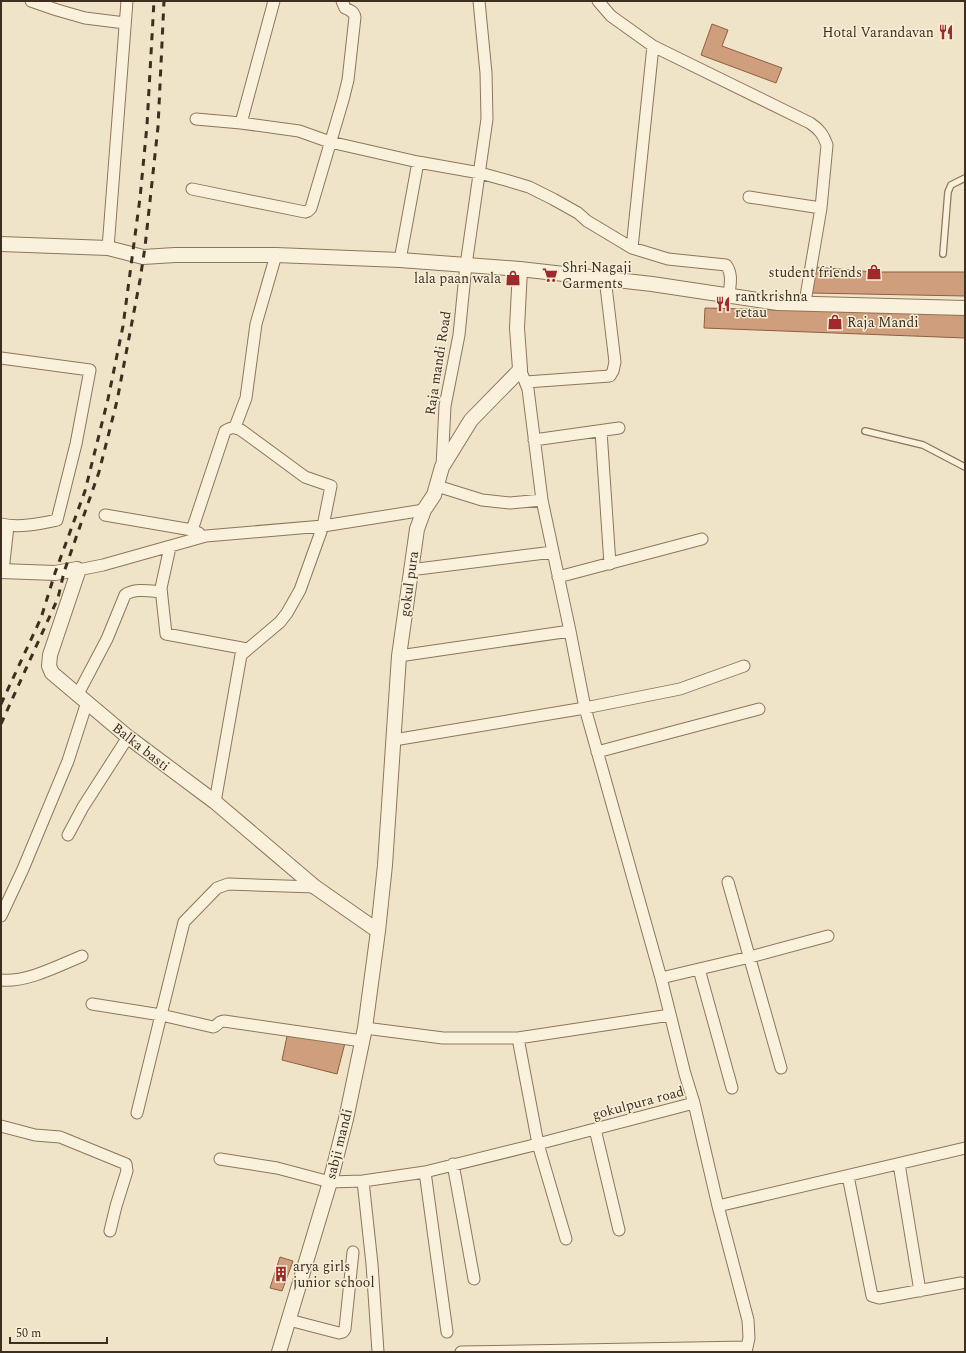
<svg xmlns="http://www.w3.org/2000/svg" width="966" height="1353" font-family="Spectral,serif">
<style>
.building{fill:#cf9f7d;stroke:#8d5f41}
.lines{fill:none;stroke-linecap:round;stroke-linejoin:round}
.service-casing{stroke:#8d765c;stroke-width:8}
.minor-casing{stroke:#8d765c;stroke-width:13}
.tertiary-casing{stroke:#8d765c;stroke-width:16}
.service{stroke:#faf1dc;stroke-width:5.5}
.minor{stroke:#faf1dc;stroke-width:11}
.tertiary{stroke:#faf1dc;stroke-width:14}
.rail{stroke:#3d2e20;stroke-width:3;stroke-dasharray:7 7;stroke-linecap:butt}
.labels{text-anchor:middle;dominant-baseline:central;stroke-width:3;stroke-linejoin:round;paint-order:stroke}
.poi-label{font-size:14px;fill:#3d2e20;stroke:#f7eed8;text-anchor:start}
.street-label{font-size:14px;fill:#3d2e20;stroke:#f7eed8}
</style>
<rect width="100%" height="100%" fill="#f0e4c8"/>
<path class="building" d="M712,24L728,30L722,46L782,68L776,83L701,55Z
M815,267L874,272H965V296L811,293Z
M705,308L965,315V338L704,328Z
M287,1036L345,1043L337,1074L282,1060Z
M280,1257L293,1261L282,1291L270,1288Z"/>
<g class="lines">
<g class="service-casing">
<path id="service" d="M943,254L948,192L951,185L965,178
M865,431L923,445L965,467"/>
</g>
<g class="minor-casing">
<path id="minor" d="M31,1L57,10L85,18L125,23
M598,1L611,16L653,46L810,123C819,129 823,134 827,145L821,208L805,302
M196,119L241,123L299,131L330,142L418,162L480,173L509,181L529,187L553,199L578,213L587,221L632,248L668,259L726,265C733,274 730,285 729,295
M241,123L274,1
M192,189L305,212L308,211L311,208L343,100L348,80L355,17C354,12 350,10 345,8L342,1
M749,197L821,208
M108,248L127,1
M632,248L653,46
M400,260L418,162
M1,358L90,370L76,444L57,520C38,524 20,528 1,524
M520,369L528,389L542,500L570,631L585,708L661,978L685,1074L694,1103L718,1206L748,1320L749,1338L746,1352
M526,382L610,376L613,371L615,362L605,278
M235,427L246,398L256,324L276,255
M601,431L610,564
M534,440L619,428
M442,466L445,406L459,335L466,265L487,119L486,73L479,1
M437,486L482,500L510,503L542,500
M105,515L192,530L199,533
M192,530L225,431C231,427 234,427 241,430L305,477L331,486L323,526L300,590L287,613L280,622L241,655L215,802
M170,547L161,588L166,634L247,649
M78,570L103,565L206,536L323,526L424,510
M410,570L553,552
M3,571L8,526
M558,577L702,539
M399,656L570,631
M78,694L107,639L125,595C134,588 150,591 161,592
M394,740L585,708L680,689L744,666
M597,752L759,709
M68,835L83,807L128,737
M728,882L781,1068
M315,887L228,884L217,888L184,922L161,1015L213,1027C218,1026 218,1021 224,1021L362,1041
M1,916L23,869L68,761L87,702
M699,969L732,1088
M661,978L750,957L828,936
M1,980C26,983 60,965 82,956
M92,1004L161,1015L137,1113
M365,1028L443,1038H518L670,1015
M518,1038L538,1144L566,1239
M1,1126L35,1135L60,1137L126,1164L127,1171L116,1206L110,1231
M595,1129L619,1230
M220,1159L277,1168L330,1182L363,1181L425,1172L530,1146L694,1103
M453,1164L474,1279
M899,1164L920,1291
M425,1172L447,1332
M848,1176L872,1296L879,1298L961,1283
M363,1181L372,1264L378,1352
M718,1206L965,1148
M289,1320L339,1333L343,1332L345,1329L353,1252
M461,1352L747,1347"/>
</g>
<g class="tertiary-casing">
<path id="tertiary" d="M1,244L108,248L143,257L175,255H276L400,260L520,269L652,284L778,303L965,308
M1,571L55,573L77,569L78,572L50,655L49,666L52,673L128,737L215,802L315,887L378,931
M279,1352L330,1182L346,1119L365,1028L378,931L385,865L399,656L417,529L424,510L434,495L442,467L471,420L518,372L520,369L517,328L520,269"/>
</g>
<use href="#service" class="service"/>
<use href="#minor" class="minor"/>
<use href="#tertiary" class="tertiary"/>
<path class="rail" d="M1,704L41,618L55,573L85,491L108,399L123,326L140,198L147,125L154,1
M1,724L58,598L64,572L99,472L117,401L140,280L145,247L158,127L164,1"/>
</g>
<defs>
<g id="restaurant-bare" transform="scale(1.2)"><path d="M-5-6h1v4h1v-4h1v4h1v-4h1v5L-1.5 .5V6h-2V.5L-5-1ZM5-6V6H3V1.5H1.5Q1.5-4 5-6Z" fill="#9e2a2b" stroke="#f7eed8" stroke-width="2.5" paint-order="stroke"/></g>
<g id="shop-bare" transform="scale(1.2)"><path d="M-5-2.5h2.3a2.7 3.5 0 0 1 5.4 0H5L5.5 6h-11ZM-1.5-2.5h3a1.5 2.3 0 0 0-3 0Z" fill="#9e2a2b" stroke="#f7eed8" stroke-width="2.5" paint-order="stroke"/></g>
<g id="supermarket-bare" transform="scale(1.2)"><path d="M-6-5.5h2.5l.6 2H6L4.5 2H-2.5L-4.4-4H-6ZM-1.5 3.2a1.3 1.3 0 1 0 .1 0ZM3 3.2a1.3 1.3 0 1 0 .1 0Z" fill="#9e2a2b" stroke="#f7eed8" stroke-width="2.5" paint-order="stroke"/></g>
<g id="building-bare" transform="scale(1.2)"><path d="M-4-6H4V6H1V3H-1V6H-4ZM-2.5-4.3h1.7v1.8h-1.7ZM.8-4.3h1.7v1.8H.8ZM-2.5-1h1.7V.8h-1.7ZM.8-1h1.7V.8H.8Z" fill="#9e2a2b" stroke="#f7eed8" stroke-width="2.5" paint-order="stroke"/></g>
</defs>
<g fill-rule="evenodd">
<use href="#restaurant-bare" x="946" y="32"/>
<use href="#shop-bare" x="874" y="272"/>
<use href="#supermarket-bare" x="550" y="275"/>
<use href="#shop-bare" x="513" y="278"/>
<use href="#restaurant-bare" x="723" y="304"/>
<use href="#shop-bare" x="835" y="322"/>
<use href="#building-bare" x="281" y="1274"/>
</g>
<g class="labels">
<g class="poi-label">
<text x="934" y="32" text-anchor="end">Hotal Varandavan</text>
<text x="562" y="267">Shri Nagaji<tspan x="562" dy="16">Garments</tspan></text>
<text x="862" y="272" text-anchor="end">student friends</text>
<text x="501" y="278" text-anchor="end">lala paan wala</text>
<text x="735" y="296">rantkrishna<tspan x="735" dy="16">retau</tspan></text>
<text x="847" y="322">Raja Mandi</text>
<text x="293" y="1266">arya girls<tspan x="293" dy="16">junior school</tspan></text>
</g>
<g class="street-label">
<text transform="translate(438 363) rotate(-81)">Raja mandi Road</text>
<text transform="translate(409 584) rotate(-82)">gokul pura</text>
<text transform="translate(141 747) rotate(38)">Balka basti</text>
<text transform="translate(638 1103) rotate(-15)">gokulpura road</text>
<text transform="translate(339 1144) rotate(-76)">sabji mandi</text>
</g>
</g>
<rect width="966" height="1353" fill="none" stroke="#3d2e20" stroke-width="4"/>
<path d="M10 1337v6h97v-6" fill="none" stroke="#3d2e20" stroke-width="2"/>
<text x="16" y="1337" font-size="12" fill="#3d2e20" stroke="#f7eed8" stroke-width="3" paint-order="stroke">50 m</text>
</svg>
